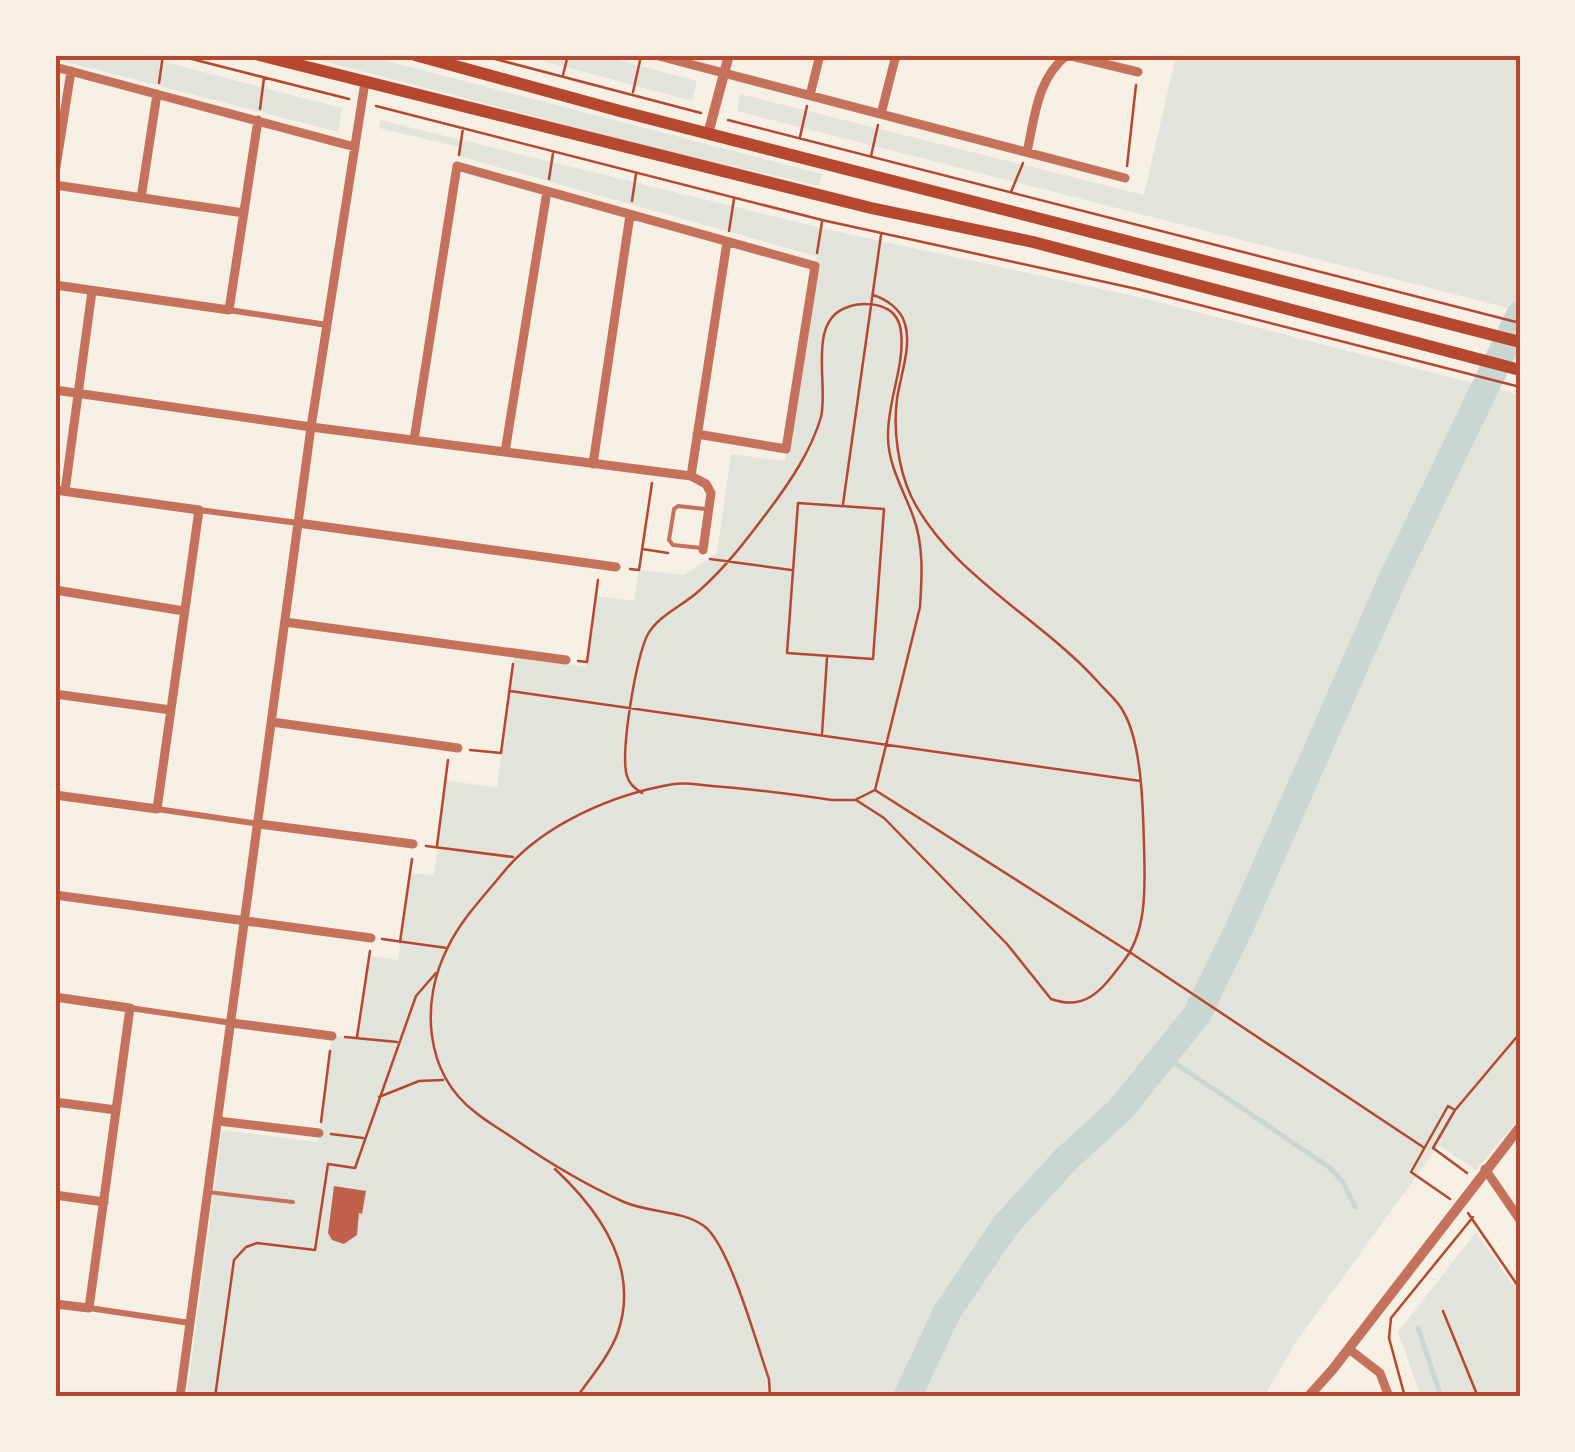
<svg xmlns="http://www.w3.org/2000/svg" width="1575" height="1452" font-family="Lora,serif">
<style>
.green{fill:#e2e4dc}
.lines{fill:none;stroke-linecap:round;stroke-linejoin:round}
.stream{stroke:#c9d6d2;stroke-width:5}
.river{stroke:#c9d6d2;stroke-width:28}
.building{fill:#bf614a}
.path{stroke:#b5482f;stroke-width:2.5}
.service{stroke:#c5725c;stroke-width:4}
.pedestrian{stroke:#c5725c;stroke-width:6}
.minor{stroke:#c5725c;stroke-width:9}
.tertiary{stroke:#c5725c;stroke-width:10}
.primary{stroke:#b5482f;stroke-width:12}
.neatline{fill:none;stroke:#b5482f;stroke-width:4}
</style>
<rect width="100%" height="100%" fill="#f6efe4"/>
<path class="green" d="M55,55H138L342,108L338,132L55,59Z
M300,55H364L822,174L819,186L655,148Z
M521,55H600L697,81L692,101Z
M1176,55H1520V311L737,111L740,94L1144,195Z
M380,120L821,228L1139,297L1520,395V1117L1476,1170L1439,1145L1296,1342L1264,1397L187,1394L222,1130L318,1142L332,1036L357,1038L369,956L398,960L410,873L434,875L446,781L497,787L514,657L586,667L596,596L634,601L639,570L684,575L717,553L731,454L785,461L815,266L816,256L458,156L459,147L379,128Z
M1476,1232L1520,1295V1397H1421L1398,1332Z"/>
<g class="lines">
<path class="stream" d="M1166,1057L1329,1167L1343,1182L1355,1207
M1418,1328L1441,1397"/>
<path class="river" d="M907,1397L947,1312L1005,1226L1066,1159L1120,1110L1196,1016L1237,933L1393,578L1520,315"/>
</g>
<path class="building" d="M334,1186L366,1191L362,1214L359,1213L357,1235L344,1244L332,1240L328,1233Z"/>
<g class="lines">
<path class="path" d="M176,55L349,99
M480,55L701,113
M563,75L568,55
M159,83L163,55
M633,92L641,56
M376,106L822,220L1137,289L1520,387
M260,109L264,78
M728,120L1520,323
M800,137L807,106
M459,155L463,128
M871,156L878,125
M1127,166L1136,85
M549,179L553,153
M1011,192L1023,163
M632,201L636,174
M729,231L734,199
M817,253L822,222
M798,503L884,509L873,659L787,653Z
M843,504L881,235
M642,549L668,553
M710,559L791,570
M630,569L639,570L652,483
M578,661L587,662L598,580
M510,691L1140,781
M822,734L827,658
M470,750L501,753L513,664
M875,790L1131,953L1423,1147
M642,793C635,788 629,784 627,776C620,754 636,655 648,634C660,614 683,606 700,590C726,567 748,538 769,510C790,482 811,451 821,417C829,385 806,320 848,307C858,303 875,303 885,308C895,312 900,322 901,332C905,366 887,402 888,437C888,465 904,491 913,516C924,545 922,577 920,607L875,790L855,800H832C792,794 752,789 712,786C699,785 686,782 674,784C613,794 541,825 502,874C483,897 461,920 448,947C420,1001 424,1073 475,1112C487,1122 500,1129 513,1138C549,1163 584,1184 624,1202C649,1213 682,1210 704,1226C730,1245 757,1346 769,1379L770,1397
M856,800L884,818L1007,944L1051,999C1087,1012 1103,988 1123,962C1148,931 1145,883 1144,845C1143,808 1142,743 1123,711C1118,701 1106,691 1098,682C1042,619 949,574 911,496C898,468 893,429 897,399C900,377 912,346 905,324C901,309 886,299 873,295
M426,846L513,857
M437,846L448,760
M382,939L447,948
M400,942L412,859
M345,1037L397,1042
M357,1037L370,951
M379,1097L419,1081L443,1080
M1448,1106L1411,1172L1450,1199
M1448,1106L1455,1110L1433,1148L1467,1173
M1456,1109L1520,1033
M321,1122L330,1051
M331,1134L363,1138
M555,1169C600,1211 640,1267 618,1332C610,1355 591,1377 577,1397
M1468,1213L1520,1289
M1443,1311L1478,1397
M215,1397L234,1260L246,1247L257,1243L315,1250L328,1164L355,1168L416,996L436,973
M1405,1397L1389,1338L1391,1318L1473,1217"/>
<path class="service" d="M702,548L673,545L669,540L674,509L678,506L705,509
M208,1192L293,1202"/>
<path class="pedestrian" d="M229,310L327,325
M199,510L298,523
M157,809L259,824
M130,1008L232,1023
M89,1308L190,1323"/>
<path class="minor" d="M655,55L1125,178
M1067,55L1138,72
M55,67L355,147
M810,95L820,55
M881,114L896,55
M1027,152C1035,116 1037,79 1067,55
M55,173L71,71
M55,185L244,213
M141,198L157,94
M55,285L229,310L258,120
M55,390L311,427L691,476L706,484L711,493L703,550
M414,440L457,166L815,266L786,449L697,434
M505,452L547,191
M593,464L630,215
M691,476L727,242
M55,490L199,510L157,809L55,795
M65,491L92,291
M298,523L616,567
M55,590L184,611
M285,622L566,660
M55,694L171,710
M272,722L458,748
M259,824L413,844
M55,895L371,938
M55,997L130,1008L89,1308L55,1304
M232,1023L332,1036
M55,1102L116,1110
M218,1121L319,1133
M1485,1169L1520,1220
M55,1195L104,1202
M1349,1349L1380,1373L1389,1397
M180,1397L311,427L365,82"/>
<path class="tertiary" d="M708,134L729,55
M1308,1397L1333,1369L1520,1127"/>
<path class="primary" d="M259,55L871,208L1033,242L1520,370
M415,55L620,111L1520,342"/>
</g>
<rect width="1575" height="1452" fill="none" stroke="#f6efe4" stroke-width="115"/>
<rect x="58" y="58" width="1460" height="1336" class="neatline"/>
</svg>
